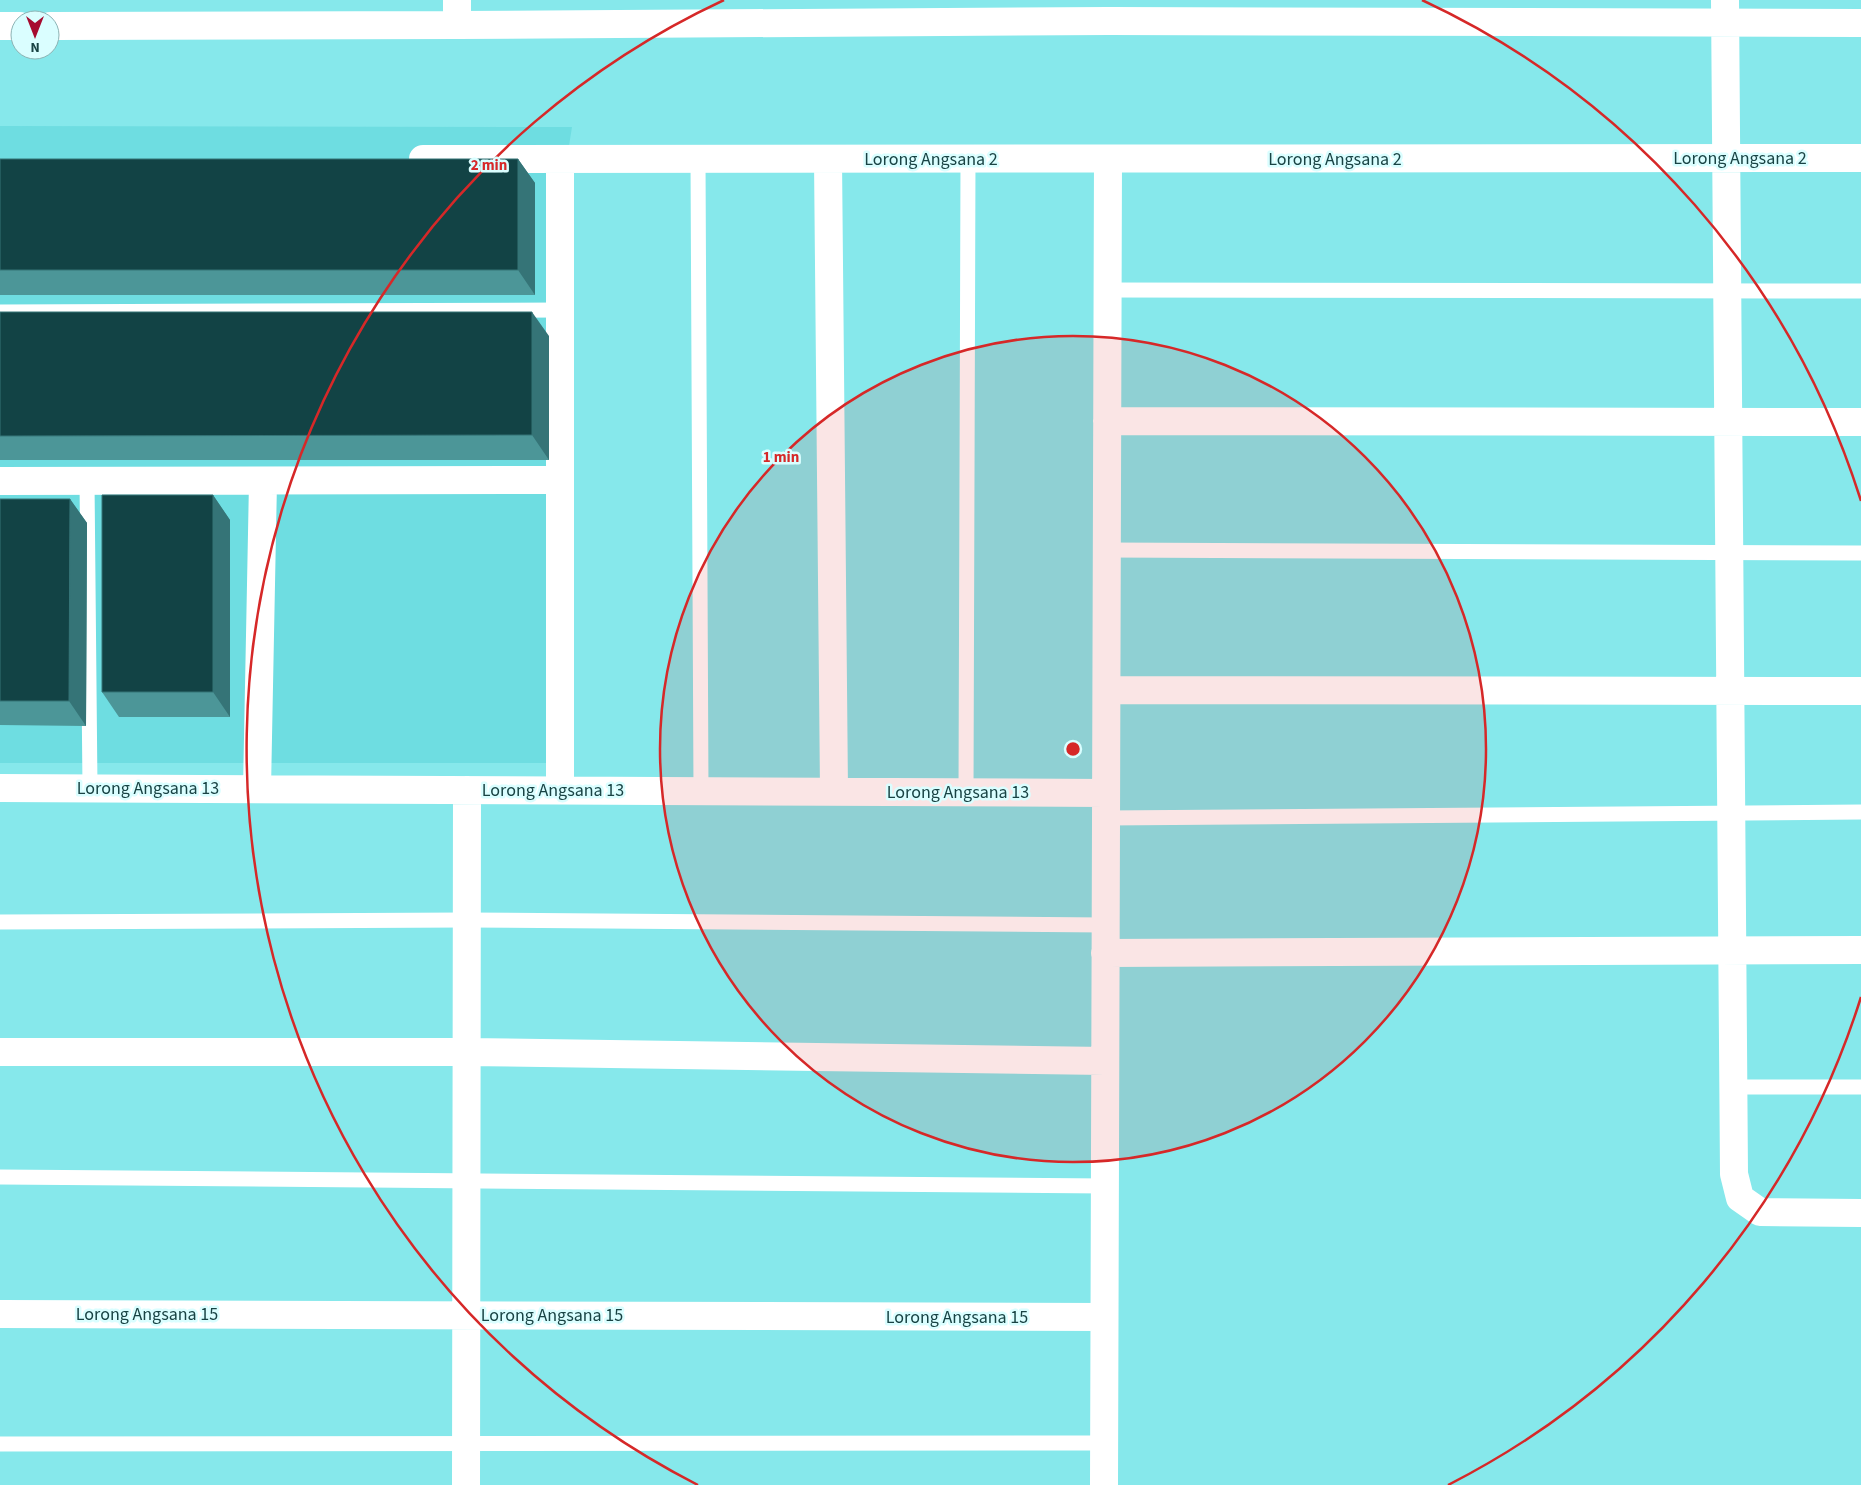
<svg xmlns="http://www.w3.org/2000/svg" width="1861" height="1485" font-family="'Source Sans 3',sans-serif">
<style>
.built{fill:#6edde1}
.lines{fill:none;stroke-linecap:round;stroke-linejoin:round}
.service{stroke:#fff;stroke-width:15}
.minor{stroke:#fff;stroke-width:28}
.tertiary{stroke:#fff;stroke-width:28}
.wall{fill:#4c9698}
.shaded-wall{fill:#357477}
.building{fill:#124345;stroke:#357477}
.ring{fill:none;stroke:#d62828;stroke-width:2.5}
.labels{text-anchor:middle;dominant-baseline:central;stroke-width:5;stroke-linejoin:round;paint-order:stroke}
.street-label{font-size:18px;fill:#194344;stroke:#dafeff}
.centre{fill:#d62828;stroke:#dafeff;stroke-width:2.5}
.ring-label{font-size:15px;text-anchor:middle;font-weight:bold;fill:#d62828;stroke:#dafeff;stroke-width:5;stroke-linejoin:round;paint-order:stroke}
</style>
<rect width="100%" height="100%" fill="#86e8eb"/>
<path class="built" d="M0,126L572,127L568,152L571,763H0Z"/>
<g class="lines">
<path class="service" d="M698,159L701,791
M1108,290L1861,291
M0,312L561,310
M87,480L90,788
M1107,550L1861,553
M966,792L968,159
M1106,818L1861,812
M0,922L466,920L1105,925
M1733,1087H1861
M0,1177L1105,1186
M0,1444L1104,1443"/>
<path class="minor" d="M1725,0L1734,1174L1740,1198L1760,1212L1861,1213
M457,25L1109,21L1861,23
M423,159L1861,158
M560,159V790
M828,159L834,791
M1107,421L1861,422
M0,481L560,480
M1107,690L1861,691
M0,788L1106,793
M257,789L263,482
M1105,953L1861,950
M0,1052H466L1105,1061
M0,1314L1104,1317
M466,1485L467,790
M1104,1485L1108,159"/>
<path class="tertiary" d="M0,26H20
M50,26L457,25V0"/>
</g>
<path class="wall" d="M0,159H518L535,183V295H0Z
M0,312L549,336V460H0Z
M213,495L230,520V717H119L102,692Z
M0,499H70L87,523L86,726L0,725Z"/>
<path class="shaded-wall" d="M518,159L535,183V295L518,270Z
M532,312L549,336V460L532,435Z
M213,495L230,520V717L213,692Z
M70,499L87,523L86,726L69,701Z"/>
<path class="building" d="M0,159H518V270H0Z
M0,312H532V435L0,436Z
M102,495H213V692H102Z
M0,499H70L69,701H0Z"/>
<circle cx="1073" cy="749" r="413" fill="#d62828" fill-opacity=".12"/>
<g class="ring">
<circle cx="1073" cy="749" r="413"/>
<path d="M1861 997A826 826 0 0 1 1448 1485M698 1485A826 826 0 0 1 724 0M1422 0A826 826 0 0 1 1861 501"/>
</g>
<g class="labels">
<g class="street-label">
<text x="1740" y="158">Lorong Angsana 2</text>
<text x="931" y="159">Lorong Angsana 2</text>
<text x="1335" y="159">Lorong Angsana 2</text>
<text x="148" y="788">Lorong Angsana 13</text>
<text x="553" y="790">Lorong Angsana 13</text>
<text x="958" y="792">Lorong Angsana 13</text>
<text x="147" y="1314">Lorong Angsana 15</text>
<text x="552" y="1315">Lorong Angsana 15</text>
<text x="957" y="1317">Lorong Angsana 15</text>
</g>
</g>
<circle cx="1073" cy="749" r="8" class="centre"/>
<g class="ring-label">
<text x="489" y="170">2 min</text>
<text x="781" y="462">1 min</text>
</g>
<g transform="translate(35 35) rotate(180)"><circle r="24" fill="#dafeff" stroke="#8db3b4"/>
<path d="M0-4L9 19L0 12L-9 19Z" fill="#a60b2f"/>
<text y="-8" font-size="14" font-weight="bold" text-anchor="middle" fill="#194344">N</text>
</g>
</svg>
